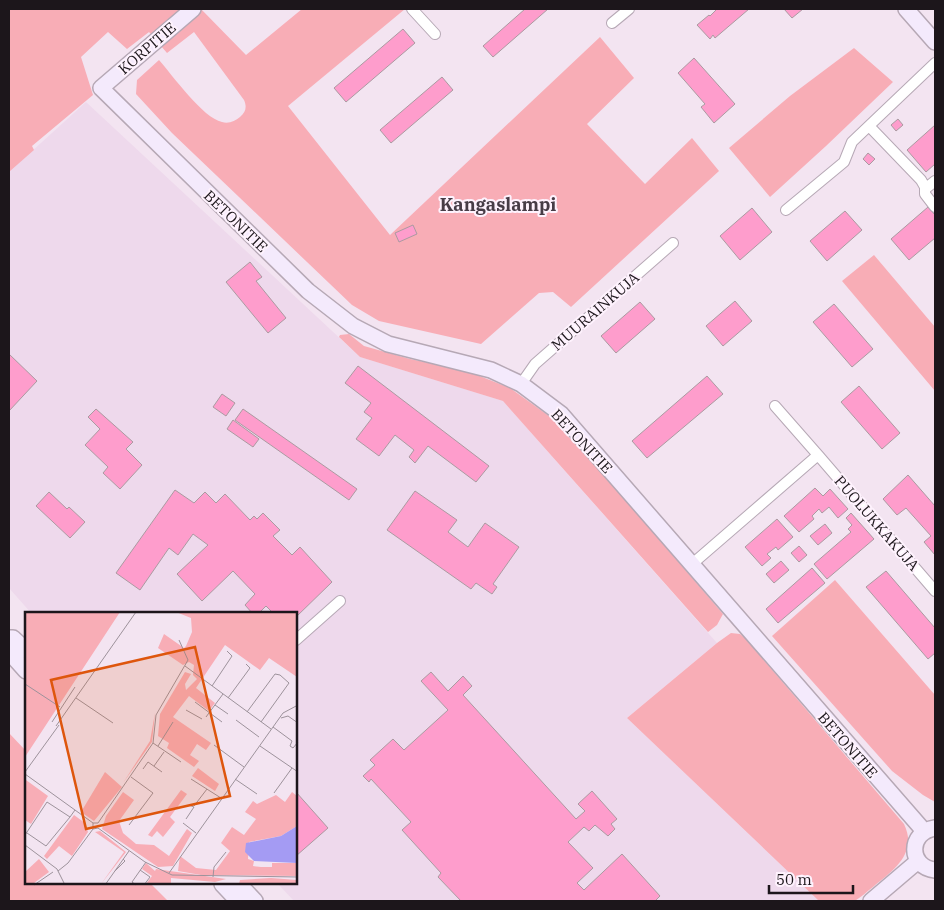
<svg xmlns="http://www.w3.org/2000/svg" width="944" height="910" font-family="'IBM Plex Serif',serif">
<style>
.built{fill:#eed9ec}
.green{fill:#f8adb6}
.building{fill:#fe9dcc;stroke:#ab9aa1}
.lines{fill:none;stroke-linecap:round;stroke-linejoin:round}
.street-casing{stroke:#b6a8b5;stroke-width:12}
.secondary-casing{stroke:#b6a8b5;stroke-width:18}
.street{stroke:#fff;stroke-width:10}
.secondary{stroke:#f4eafc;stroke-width:15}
.labels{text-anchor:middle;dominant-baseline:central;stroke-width:4;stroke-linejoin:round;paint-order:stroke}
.street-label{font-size:15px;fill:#1c161b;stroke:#fef2fd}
.quarter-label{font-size:18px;font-weight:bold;fill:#473c46;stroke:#fef2fd}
.inset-road{fill:none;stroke:#9d929b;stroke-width:1}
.view{fill:#de560d;fill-opacity:0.15;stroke:#de560d;stroke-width:2.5}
.inset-edge{fill:none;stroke:#1c161b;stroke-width:2.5}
</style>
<rect width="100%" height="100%" fill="#f3e4f1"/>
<path class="built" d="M86,102L360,357L503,401L717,643L627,718L819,901H294L278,884H296V614H32L9,588V172Z"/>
<path class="green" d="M9,9H201L246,55L302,9H405L288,106L390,235L600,37L634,78L587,124L645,184L692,138L719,171L571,307L553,292L539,293L481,344L379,321L352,305L172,133L136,94L137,80L159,60C173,76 203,118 222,122C229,124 235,121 240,117C246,112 247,107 244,100L194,32L167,53L149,32L127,49L108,32L81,57L93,95L32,146L34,150L9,172Z
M854,48L893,82L826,146L770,197L729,148L790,96Z
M874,255L935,327V391L842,281Z
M349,334L364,346L410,359L467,371L510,388L549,416L606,477L723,614L717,625L708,632L503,401L360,357L339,337L340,335Z
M835,580L935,695V802L923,795L892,771L772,636Z
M731,633L740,634L745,638L904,824C918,853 894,870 873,887C867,891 861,898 854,901C847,904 828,901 819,901L627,718L717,643Z
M9,733L26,751V884H151L168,901H9Z"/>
<path class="building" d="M525,9H548L493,57L483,46Z
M717,9H749L715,38L713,35L710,39L697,25L709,15L710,16Z
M784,9H803L792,18Z
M403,29L415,43L346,102L334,88Z
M694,58L735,104L714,123L701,107L705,104L678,73Z
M442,77L453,90L391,143L380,130Z
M898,119L903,125L896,131L891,125Z
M935,125V164L926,172L907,150Z
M868,153L875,159L869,165L863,159Z
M928,207L935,215V238L909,260L891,239Z
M752,208L772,232L740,260L720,236Z
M845,211L862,230L827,261L810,241Z
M413,225L417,234L399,242L395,233Z
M250,262L262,277L256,281L286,318L268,333L226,282Z
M735,301L752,321L723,346L706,326Z
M640,302L655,319L616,353L601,336Z
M834,304L873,349L852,367L813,322Z
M9,354L37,381L9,411Z
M358,366L489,466L476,482L428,446L415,463L409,457L414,450L395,435L379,456L356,439L372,418L364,412L371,403L345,383Z
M707,376L723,394L647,458L632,441Z
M859,386L900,433L882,449L841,402Z
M222,394L235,403L226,416L213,407Z
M96,409L133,442L126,449L142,465L120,489L103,473L108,467L85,445L100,429L88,417Z
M243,409L357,489L349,500L235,420Z
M233,420L259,439L253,447L227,429Z
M908,475L935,506V555L924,542L931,536L906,508L897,515L883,499Z
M815,488L823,496L830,489L848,509L838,518L829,507L822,513L819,509L812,516L814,519L799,532L784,516Z
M175,490L194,503L205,492L216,503L225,494L250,520L254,516L257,519L263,513L280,530L273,536L292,555L300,547L332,582L296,617V614H274L266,606L258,614H253L245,605L255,594L233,571L202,601L177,574L208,545L193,534L178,555L169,548L140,590L116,573Z
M415,491L457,520L448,532L468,547L485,523L519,547L493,584L497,587L492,594L476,583L471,589L387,530Z
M49,492L67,509L69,507L85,522L70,538L36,506Z
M851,513L874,539L827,579L814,564L851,532L848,529L852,525L846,518Z
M777,519L793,537L778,550L776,547L767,554L771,558L762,566L745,547Z
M825,524L832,533L818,545L810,536Z
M799,546L807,555L799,562L791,553Z
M781,561L789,570L774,583L766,574Z
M812,568L825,583L778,623L766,609Z
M886,571L935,628V653L928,659L866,587Z
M431,672L448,691L463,676L472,686L463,695L576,819L585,811L578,804L592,791L617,819L611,824L615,829L608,836L595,825L589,831L584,827L568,842L593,868L577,883L584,890L622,854L660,896L655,901H461L438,877L441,873L402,830L411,822L371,779L369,782L363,776L375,765L370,760L393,739L404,750L448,710L421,681Z
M296,792L328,828L296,856Z"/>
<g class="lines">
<g class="street-casing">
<path id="street" d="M412,9L435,34
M612,23L629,9
M869,126L921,180L925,187V194L935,207
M925,189L935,181
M786,210L844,162L852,142L935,63
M521,384L535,364L673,243
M775,406L818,455
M691,565L818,455L935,591
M296,640L340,601"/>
</g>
<g class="secondary-casing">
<path id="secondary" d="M193,9L101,88L308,291L353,326L388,344L491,370L521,384L561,414L924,831
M906,9L935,42
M9,638H13L26,650
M9,652L26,671
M935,828C908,832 908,867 935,870
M222,884L238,901
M239,884L255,901
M871,901L918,861"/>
</g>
<use href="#street" class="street"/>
<use href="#secondary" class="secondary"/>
</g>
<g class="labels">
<g class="street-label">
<text transform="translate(147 48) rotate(-41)">KORPITIE</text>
<text transform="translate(236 221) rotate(44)">BETONITIE</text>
<text transform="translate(595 311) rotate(-41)">MUURAINKUJA</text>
<text transform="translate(582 441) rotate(47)">BETONITIE</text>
<text transform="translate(877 523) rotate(49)">PUOLUKKAKUJA</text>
<text transform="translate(848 745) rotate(49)">BETONITIE</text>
</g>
<g class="quarter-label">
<text x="498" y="204">Kangaslampi</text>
</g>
</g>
<g transform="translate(25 612)">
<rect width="272" height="272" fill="#f3e4f1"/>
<path d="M0,0H95L0,145ZM151,0H272V65L244,46L235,58L200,33L171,76L190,91L184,99L164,84L148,105L186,131L181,138L172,132L165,143L174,149L169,155L142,136L144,131L133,124L135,102L160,60L166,62L160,72L161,78L172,67L168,63L169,53L164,50L158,53L133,36L139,22L159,36L161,34L167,20L166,6ZM130,101L127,130L98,171L125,129ZM173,156L194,172L190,179L167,164ZM80,160L97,175L69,209L56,200ZM1,168L23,184L6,212L0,208ZM156,178L162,182L145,205L150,210L138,225L132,219L127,225L123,223ZM98,180L109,188L94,209L98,221L111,232L129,233L144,244L162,217L167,221L148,254L133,255L77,217L81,204ZM267,180L272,184V214L256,224L224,230L223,247L229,249L228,254L236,255H247V251H272V264L176,263L153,259L155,244L171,256L191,258L205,239L196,231L207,215L219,223L231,207L220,200L228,189L232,192L251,183L260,190ZM49,203L60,211L63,220L47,244L34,234L22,247L19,244ZM75,219L101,240L76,272L99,240L70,220ZM14,247L24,260L9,271L0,272V260ZM121,251L130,259L131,257L201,267L190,270L146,266V272H121L127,264L117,257ZM246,266L272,268V272H214L215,268Z" fill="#f8adb6"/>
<path d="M272,214V251L229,249L220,240L221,231L256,224Z" fill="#a49bf3"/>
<path class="inset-road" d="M160,54L246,117M0,72L35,95M187,74L207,44L202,39M51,86L88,111M203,86L225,56L221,52M170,90L197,110M190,93L203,102M161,98L177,107M222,100L250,62L255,63L264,71L236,110M181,105L198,82M256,106L263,104L273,111M211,108L234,125M27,110L50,75M31,114L111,0M248,115L267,129L265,134L268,136L273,130M128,131L156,150M189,133L219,155M133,134L148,110M235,134L273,160M129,154L139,140M118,157L123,150L137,160M0,160L34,113M0,162L68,211M166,167L196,186M210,167L232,182M249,181L267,156M169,194L182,177M161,207L169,195L164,193M73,211H68V217L73,216L120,250L147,263L273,265M73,211L128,131L131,103L163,48L154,28M158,211L171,221M104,213L128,181L106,165M2,221L21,234L45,205M0,223L22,190L45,205L50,198M0,233L32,257L40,273M115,258L125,265L119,273M33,259L43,251L68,217M89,260L100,249L98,247M144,261L258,101L273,93M188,265L189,255L201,240M9,273L28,260M80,273L104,239M111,273L107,270L121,250"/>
<path class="view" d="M170,35L205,184L61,217L26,68Z"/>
<rect width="272" height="272" class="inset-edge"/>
</g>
<rect width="944" height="910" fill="none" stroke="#1c161b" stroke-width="20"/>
<path d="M769 885v8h84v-8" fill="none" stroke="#1c161b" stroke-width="2.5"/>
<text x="776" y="885" font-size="15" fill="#1c161b" stroke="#fef2fd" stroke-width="4" paint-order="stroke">50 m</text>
</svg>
